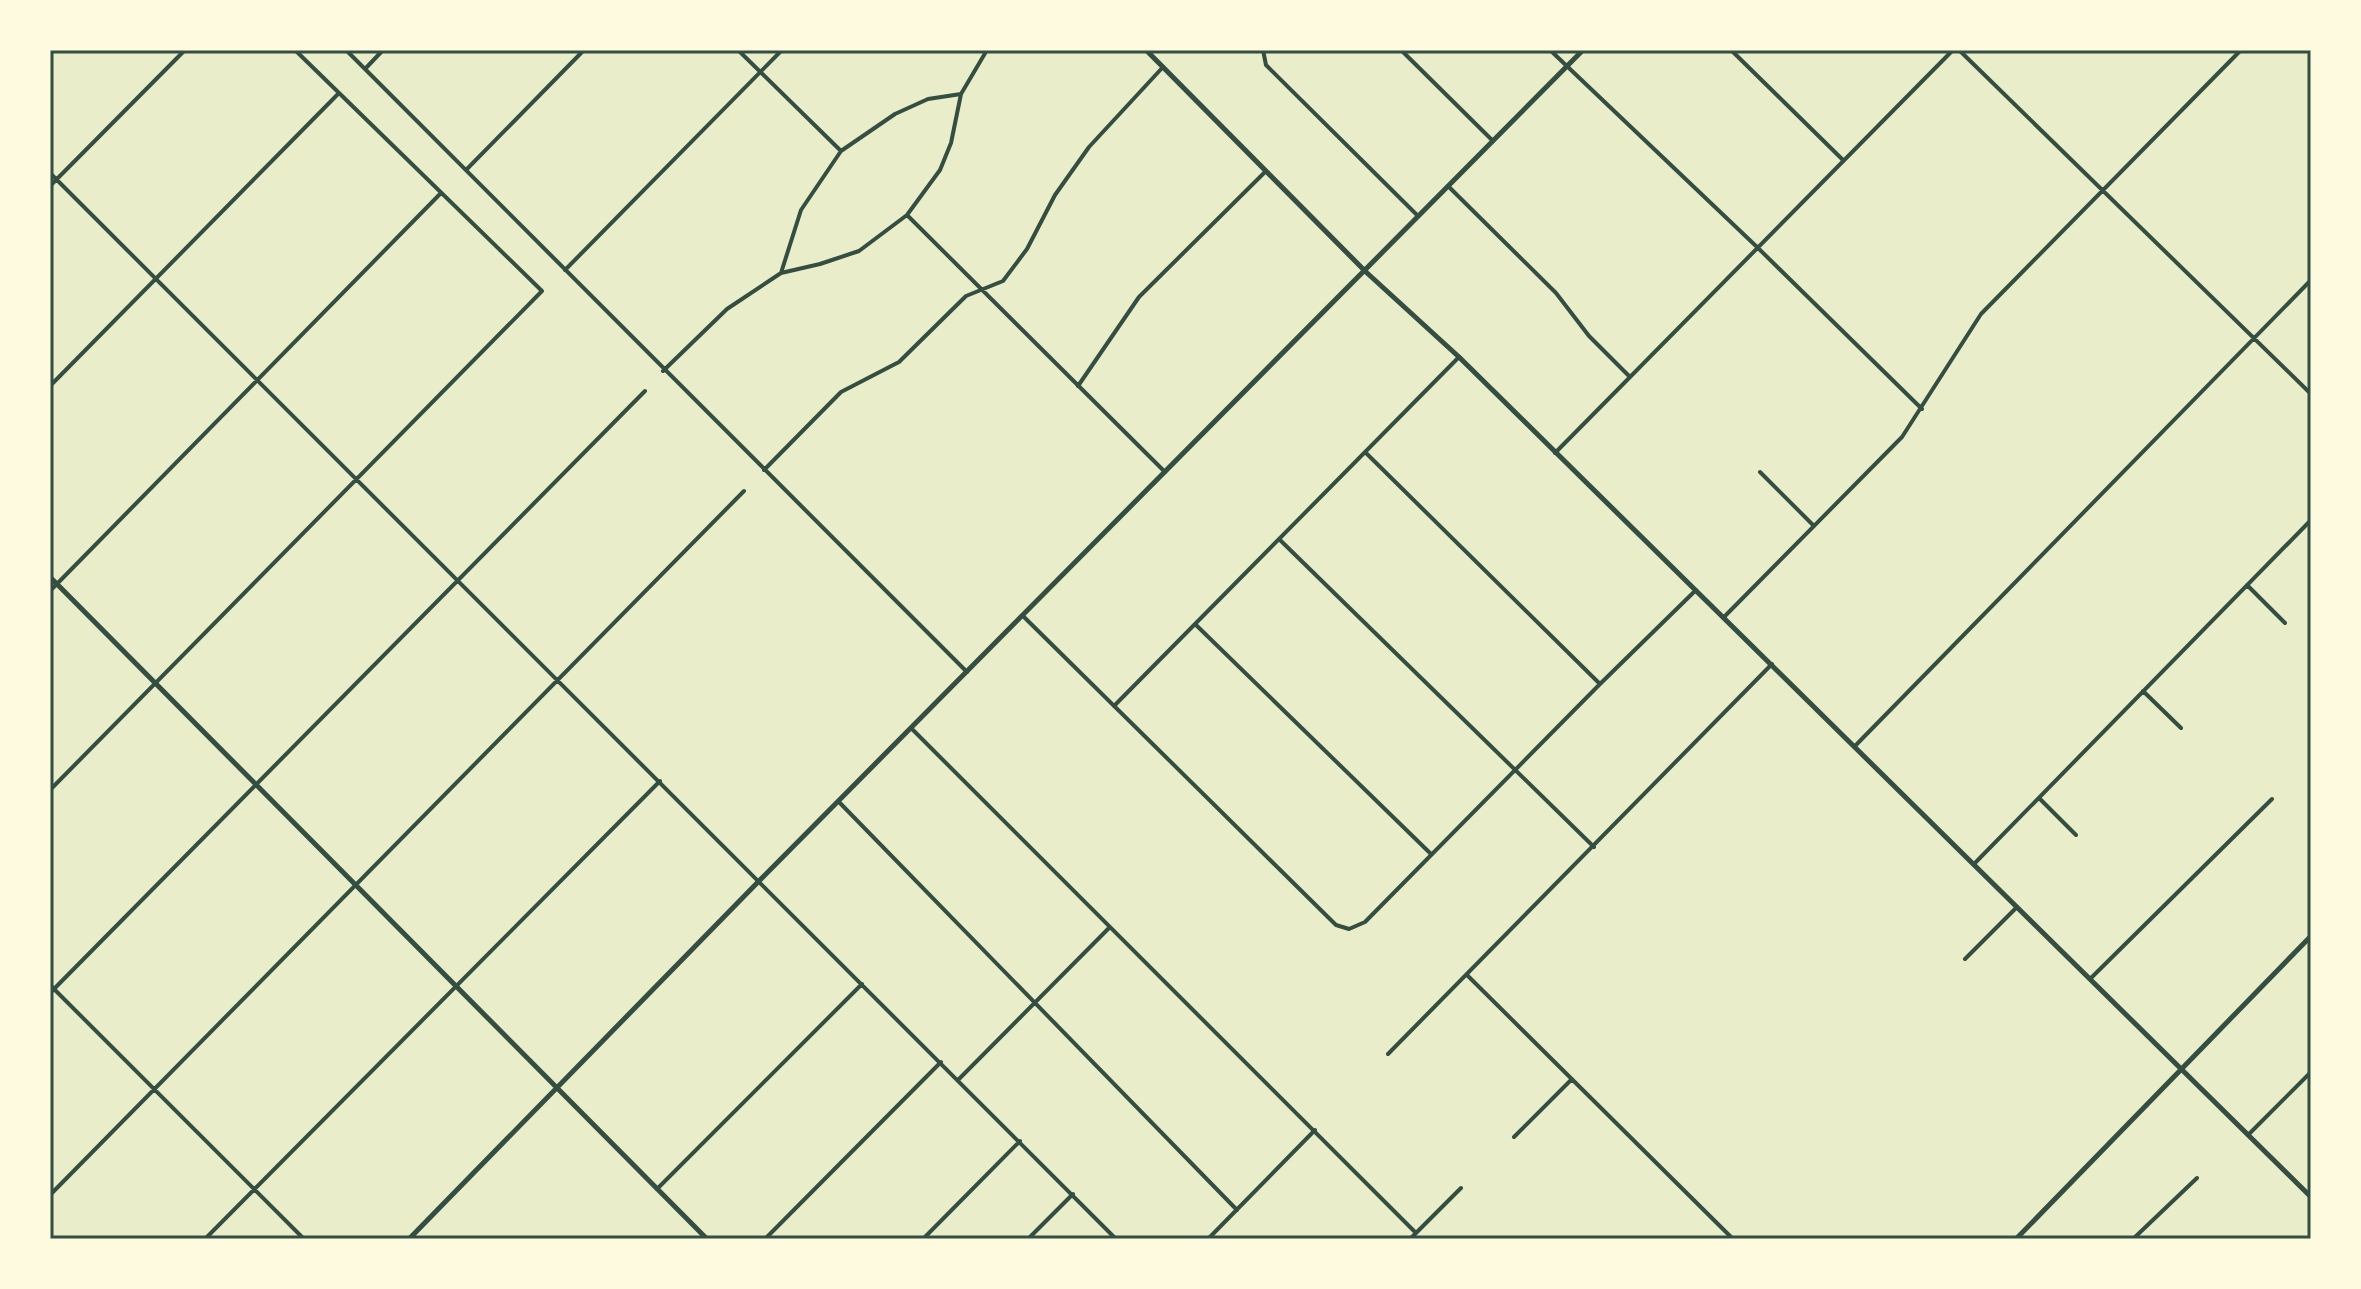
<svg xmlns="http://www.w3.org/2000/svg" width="2361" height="1289" font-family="'Alegreya Sans',sans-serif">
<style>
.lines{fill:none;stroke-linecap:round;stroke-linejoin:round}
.minor{stroke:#344e41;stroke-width:4}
.tertiary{stroke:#344e41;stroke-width:5}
.neatline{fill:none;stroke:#344e41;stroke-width:3}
</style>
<rect width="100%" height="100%" fill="#e9edc9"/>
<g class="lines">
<path class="minor" d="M346,50L967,672
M738,50L841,151
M1263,50L1266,65L1418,216
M1401,50L1493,141
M1550,50L1757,247L1922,409
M1731,50L1843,160
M1959,50L2311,394
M365,69L383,50
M466,170L584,50
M50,173L1116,1239
M50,186L185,50
M1449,187L1556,293L1589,336L1630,377
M907,215L1165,472
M565,270L782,50
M781,273L801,210L841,151L895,114L928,99L961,94
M663,371L727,309L781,273L820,264L859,251L907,215L940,170L951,143L961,94L987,50
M50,386L339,93
M1078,386L1139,297L1265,172
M1366,453L1600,684
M1555,453L1953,50
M764,470L841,392L899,362L966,296L1003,281L1027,249L1055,195L1089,147L1163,67
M1760,472L1814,526
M1279,539L1594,847
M2247,585L2285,623
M50,591L441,193
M1024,617L1336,925L1349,929L1365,922L1600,684L1696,590
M1724,617L1902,437L1981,314L2241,50
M1195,624L1431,854
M2143,691L2181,728
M1114,706L1459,357
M912,729L1416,1233
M1855,746L2311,280
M50,790L542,291L295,50
M2039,798L2076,835
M839,802L1237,1210
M1974,864L2311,520
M1965,959L2017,907
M1468,976L1733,1239
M2091,978L2272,799
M50,985L304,1239
M50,993L645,391
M1388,1054L1772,664
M958,1080L1109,928
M2248,1135L2311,1072
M1514,1137L1572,1079
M657,1189L862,984
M50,1195L744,491
M205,1239L660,781
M765,1239L941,1062
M923,1239L1020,1141
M1028,1239L1073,1194
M1208,1239L1315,1130
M1410,1239L1461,1188
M2133,1239L2197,1178"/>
<path class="tertiary" d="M1146,50L1366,272L1459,357L2311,1197
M50,577L707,1239
M409,1239L759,881L1583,50
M2016,1239L2311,936"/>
</g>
<rect width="2361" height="1289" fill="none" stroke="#fefae0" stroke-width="104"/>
<rect x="52" y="52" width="2257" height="1185" class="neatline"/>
</svg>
